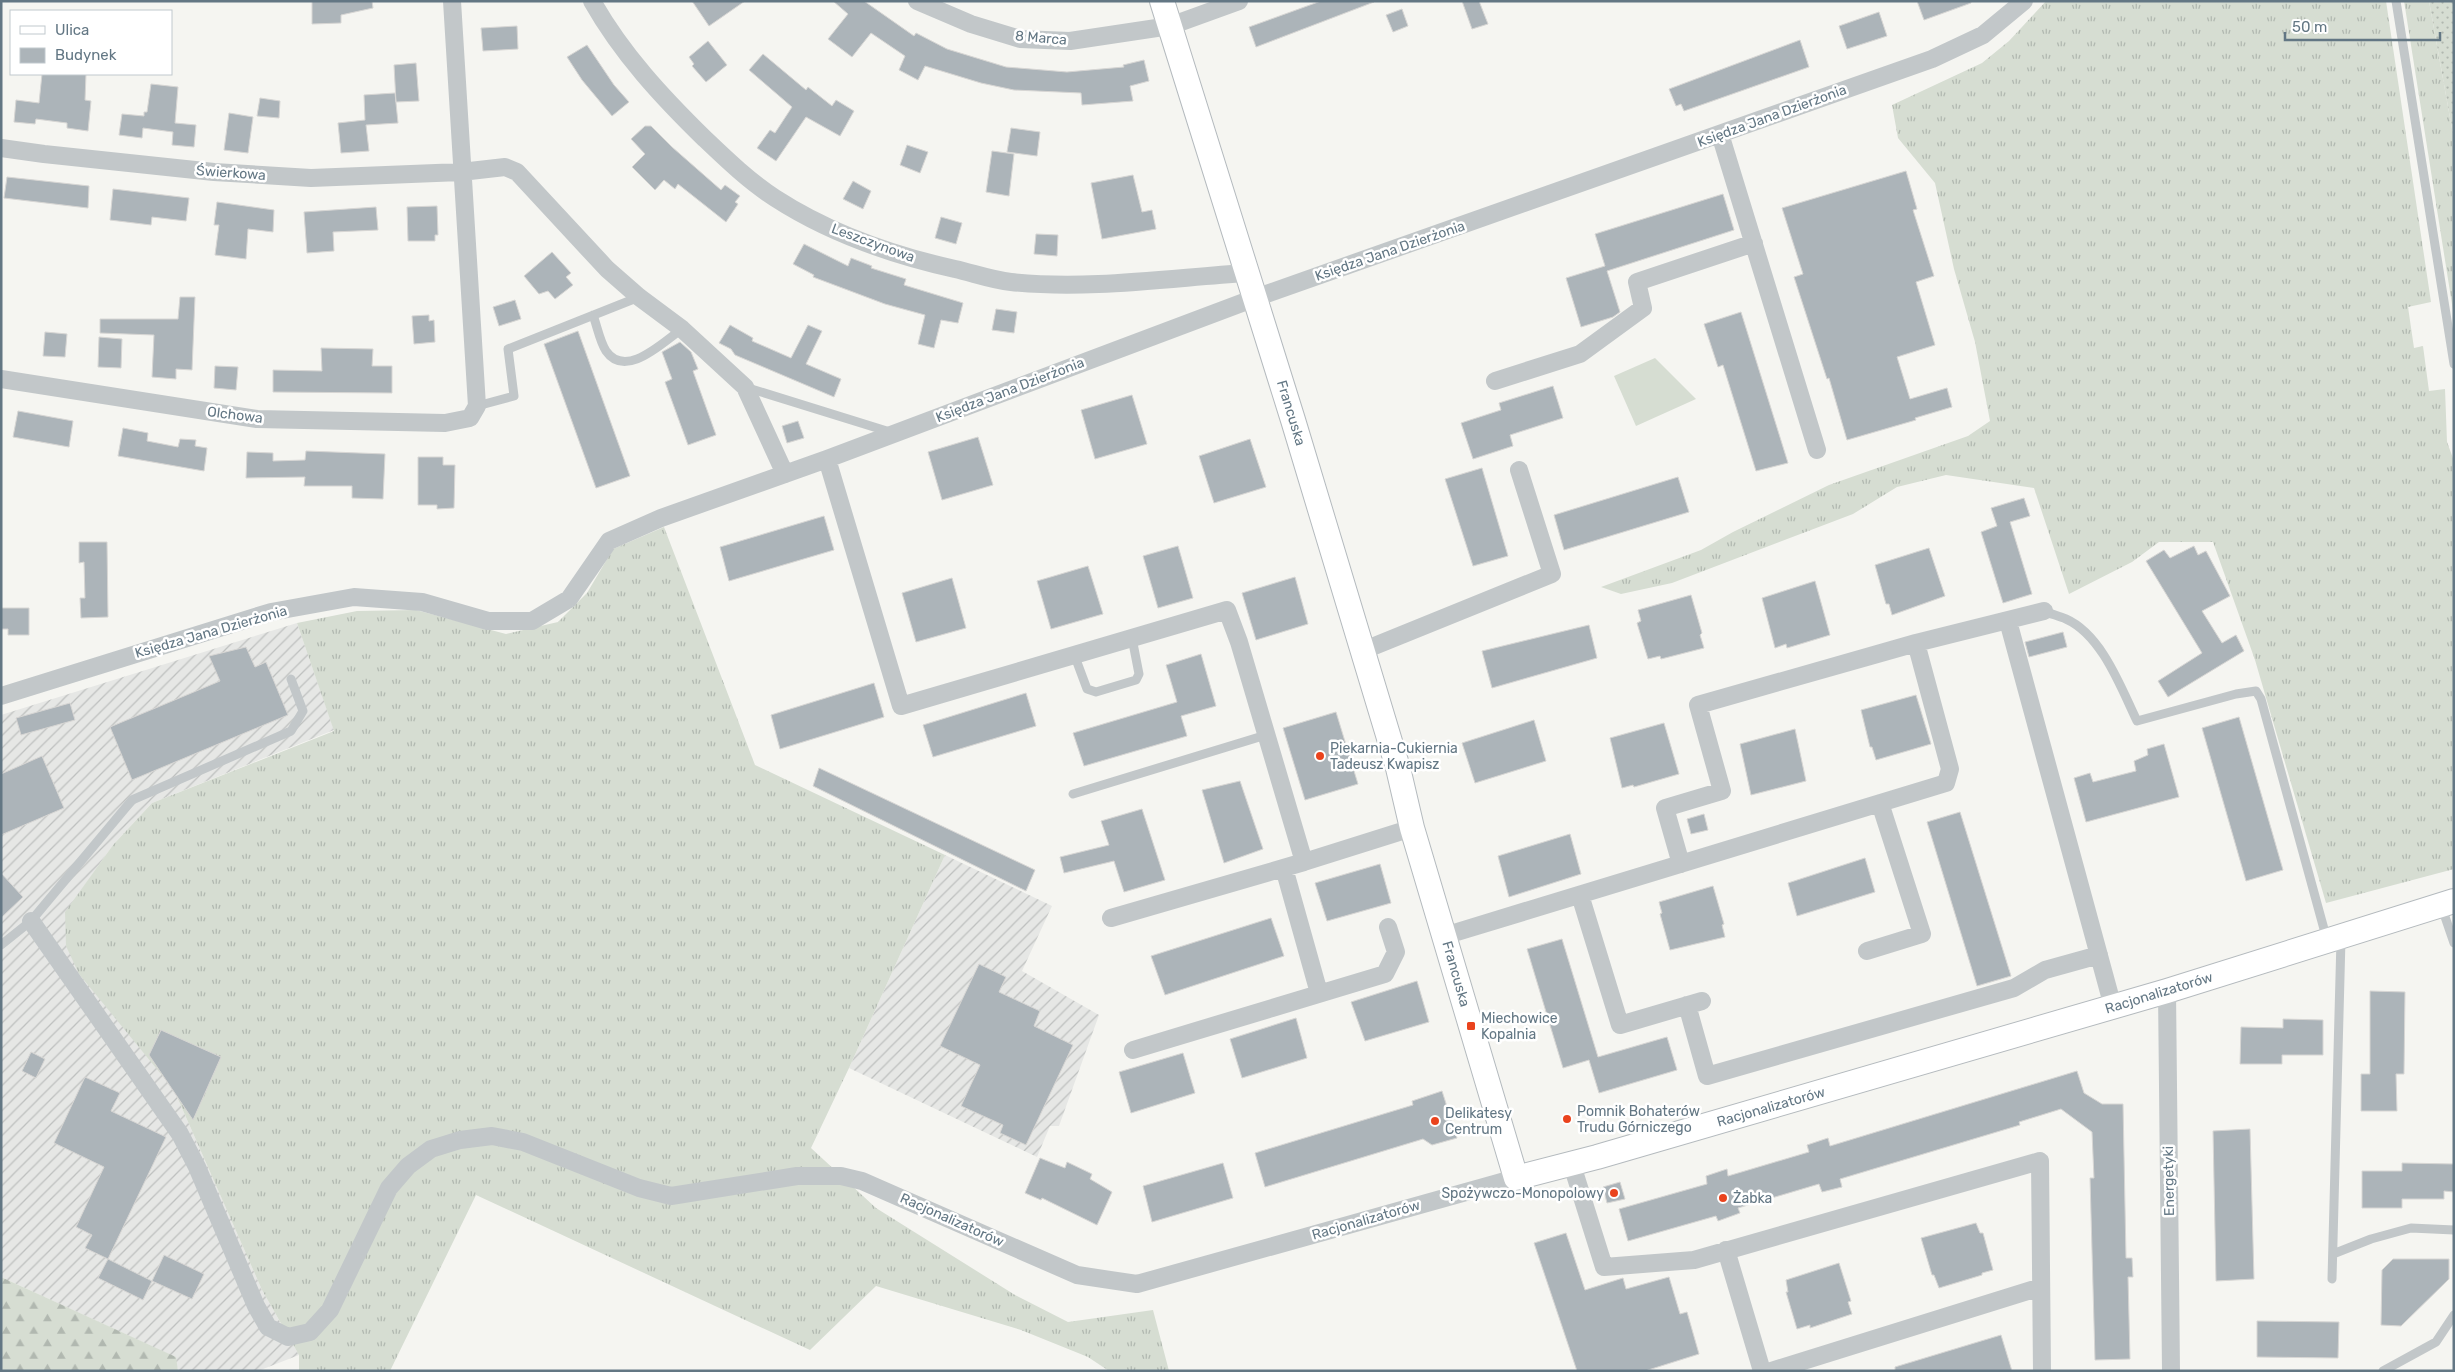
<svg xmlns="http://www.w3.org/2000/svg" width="2455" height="1372" font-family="Rubik,sans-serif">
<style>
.industrial{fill:url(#industrial-furrows)}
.grass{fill:url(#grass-tufts)}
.forest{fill:url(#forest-firs)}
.park{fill:#d6ddd2}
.garden{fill:url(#garden-dots)}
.building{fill:#acb4b9;stroke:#d7d6d4}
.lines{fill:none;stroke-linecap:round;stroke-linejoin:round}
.secondary-casing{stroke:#b4babe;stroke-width:26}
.lane{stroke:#c2c7c9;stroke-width:9}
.street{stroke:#c2c7c9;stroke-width:18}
.secondary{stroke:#fff;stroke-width:24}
.poi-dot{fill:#ea431d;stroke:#fff;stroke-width:2}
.labels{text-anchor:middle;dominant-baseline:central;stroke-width:5;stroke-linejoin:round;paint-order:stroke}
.street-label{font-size:14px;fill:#637784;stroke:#fff}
.poi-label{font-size:14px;fill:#637784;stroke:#fff;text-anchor:start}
</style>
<defs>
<pattern id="industrial-furrows" width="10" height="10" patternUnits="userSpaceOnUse" patternTransform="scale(1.25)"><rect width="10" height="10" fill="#e6e7e5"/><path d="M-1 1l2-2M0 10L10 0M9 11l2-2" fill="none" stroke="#bec0bf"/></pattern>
<pattern id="grass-tufts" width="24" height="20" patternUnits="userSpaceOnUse" patternTransform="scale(1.25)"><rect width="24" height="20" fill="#d6ddd2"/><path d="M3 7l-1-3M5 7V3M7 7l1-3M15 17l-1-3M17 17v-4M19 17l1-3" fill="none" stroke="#b1b8b0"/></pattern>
<pattern id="forest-firs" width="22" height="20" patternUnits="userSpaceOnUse" patternTransform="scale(1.25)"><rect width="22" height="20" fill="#d6ddd2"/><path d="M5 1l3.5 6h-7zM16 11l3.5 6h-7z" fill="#b1b8b0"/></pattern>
<pattern id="garden-dots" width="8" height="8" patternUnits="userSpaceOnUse" patternTransform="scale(1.25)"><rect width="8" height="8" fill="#d6ddd2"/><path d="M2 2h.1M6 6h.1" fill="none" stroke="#b1b8b0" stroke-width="1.8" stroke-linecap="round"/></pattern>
</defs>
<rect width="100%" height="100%" fill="#f5f5f1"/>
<path class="industrial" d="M297,623L334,730L152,803L113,845L65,913L174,1090L262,1290L299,1355L258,1371H178L175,1357L1,1277V715Z
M945,855L1052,906L1022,971L1099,1015L1059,1126H1050L1037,1157L849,1068Z"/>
<path class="grass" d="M2046,1H2386L2431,302L2408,307L2414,348L2423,346L2429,391L2445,389L2447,442L2454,461V869L2326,903L2255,660L2213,542H2159L2132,562L2069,594L2034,488L1946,475L1897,487L1853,514L1672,583L1621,594L1601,587L1701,550L1733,532L1829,485L1968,436L1990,421L1975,342L1954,269L1935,183L1898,138L1892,105L1982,63L2009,41Z
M2404,1H2429L2454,140V317Z
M664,527L755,765L945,855L849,1068L811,1148L876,1208L1015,1295L1068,1322L1153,1310L1169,1371H1109L1088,1357L1021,1330L876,1286L810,1350L476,1195L390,1371H299V1355L262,1290L174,1090L79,974L66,946L65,912L113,845L152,803L334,731L297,623L357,611L416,610L506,634L558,622L587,593L613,549Z"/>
<path class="forest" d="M1,1277L176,1357L178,1371H1Z"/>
<path class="park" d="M1655,358L1696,399L1636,426L1614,376Z"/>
<path class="garden" d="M2429,1H2454V140Z"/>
<path class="building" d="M312,1H372L373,8L341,15V23L312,24Z
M692,1H745L709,26Z
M833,1H864L914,36L916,33L947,49L1006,67L1067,72L1124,67L1123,65L1144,60L1149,81L1130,86L1133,101L1082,105L1081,93L1014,90L981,83L925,66L918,80L899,70L905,56L871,33L852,57L828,39L848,14Z
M1321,1L1374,2L1256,47L1249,27Z
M1462,1H1479L1488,24L1472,29Z
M1917,1H1971V3L1924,20Z
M1402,9L1408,26L1393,32L1386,15Z
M1879,12L1887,36L1847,49L1839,26Z
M517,26L518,49L483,51L481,28Z
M1800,40L1809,67L1684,111L1681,104L1676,106L1669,89Z
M708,41L727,65L706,82L692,66L694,64L689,57Z
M587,45L614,85L629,102L612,116L582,80L567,57Z
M763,54L806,90L808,87L832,106L836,100L854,111L840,136L806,117L776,161L757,148L770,130L775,133L792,107L749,70Z
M416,63L419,101L396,102L394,65Z
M42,74H86L85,100L91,101L88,131L67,128V123L36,119L35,124L14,122L16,100L39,103Z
M151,84L178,87L175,123L196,125L194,147L172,145L173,132L143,128L142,138L119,135L122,114L144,116V112H147Z
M395,93L398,123L366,125L369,151L341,153L338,123L365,120L364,95Z
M260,98L280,101L279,118L257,116Z
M229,113L253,117L248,153L224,150Z
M645,126H651L672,147L721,190L725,185L740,196L735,202L738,204L726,222L678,184L675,189L664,180L655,190L632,167L645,154L631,139Z
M1011,128L1040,132L1037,156L1007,152Z
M907,145L928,152L920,173L900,165Z
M992,151L1014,154L1009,196L986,192Z
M1906,171L1917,209L1913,210L1934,276L1916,282L1935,345L1897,357L1910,399L1947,388L1952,407L1915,418L1916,420L1847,440L1829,378L1827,379L1794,277L1803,274L1782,208Z
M1133,175L1142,212L1152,210L1156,229L1102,239L1091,183Z
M7,177L89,186L88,208L4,198Z
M853,181L871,191L863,209L843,199Z
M113,189L189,198L186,221L152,217L151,225L110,220Z
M1723,194L1734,230L1607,271L1620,312L1613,317L1581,327L1566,278L1605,266L1595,234Z
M217,202L274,210L273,232L248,229L246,259L215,255L219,225H214Z
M437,206L438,235H435V241H408L407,207Z
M376,207L378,230L333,232L334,251L307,253L304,212Z
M941,217L962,223L956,244L935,238Z
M1036,234L1058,235L1057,256L1034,254Z
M804,244L848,266L851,258L872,266L871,268L906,279L904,285L963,303L958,323L941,320L934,348L918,344L925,315L885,304L813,277L814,275L793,264Z
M552,252L571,273L566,277L573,285L555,299L548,291L539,294L524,276Z
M180,297H195L192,370L176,369V379L152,377L154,335L100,333V319H178Z
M515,300L521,319L499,326L493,307Z
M996,309L1017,312L1014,333L992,330Z
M1741,312L1788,463L1756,471L1723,365L1718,367L1704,324Z
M429,315V321L434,320L435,342L414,344L412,316Z
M730,325L753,338L752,341L791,358L808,325L822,331L806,364L841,379L834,397L735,355L731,349L719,343Z
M578,331L630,476L596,488L544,344Z
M45,332L67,334L65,357L43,356Z
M99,337L122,339L121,368L98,367Z
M680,342L691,352L698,369L693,371L716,435L688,445L665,382L672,379L662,352Z
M321,348L373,349L372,366H392V393L273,392V370L322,371Z
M215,366L238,367L236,390L214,388Z
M1553,386L1563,418L1510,435L1513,446L1473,459L1461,423L1501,410L1499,403Z
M1132,395L1147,444L1095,459L1081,410Z
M18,411L73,421L69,447L13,437Z
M798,421L804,438L787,443L782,426Z
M123,428L148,433L147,441L178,447L180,439L196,440L195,446L207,448L204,471L118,456Z
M978,437L993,485L942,500L928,452Z
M1250,439L1266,487L1214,503L1199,456Z
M306,451L385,454L383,499L352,498V486H304L305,477L246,478L247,452L273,453V461L305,460Z
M418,457H443V465H455L454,508L437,509V505H418Z
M1482,468L1508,556L1473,566L1445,479Z
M1678,477L1689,512L1564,550L1554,515Z
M2024,498L2030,516L2010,522L2032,594L2003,603L1981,532L1997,526L1991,508Z
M824,516L834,550L729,581L720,547Z
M79,542H107L108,617L81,618L80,598H85L84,562L79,563Z
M1178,546L1193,598L1158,608L1143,556Z
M2194,546L2198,555L2206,551L2230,596L2202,611L2222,643L2236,635L2244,651L2168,697L2158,681L2202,653L2146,561L2164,550L2170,558Z
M1929,548L1945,596L1892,615L1889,604H1886L1875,565Z
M1088,566L1103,614L1051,629L1037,581Z
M1295,577L1308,624L1256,640L1242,593Z
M952,578L966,628L916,642L902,593Z
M1815,581L1830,635L1787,648L1786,644L1775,648L1762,598Z
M1691,595L1702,633L1700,635L1704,648L1661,659L1660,656L1648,659L1637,623L1641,621L1638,610Z
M1,608H29V635H8V629H1Z
M1589,625L1597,658L1492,688L1482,651Z
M2063,632L2067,647L2029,657L2025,642Z
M246,647L255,667L266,662L288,715L132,780L110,727L220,681L209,656Z
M1201,654L1216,706L1181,716L1187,736L1084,766L1073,733L1177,702L1166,665Z
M874,683L884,717L780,749L771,715Z
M1026,693L1036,726L933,757L923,725Z
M1916,695L1931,744L1876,760L1872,747H1870L1861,710Z
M70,703L75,720L21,735L16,718Z
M1336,712L1358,784L1305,800L1283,728Z
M2239,717L2283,870L2246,881L2202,728Z
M1534,720L1546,761L1475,783L1462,743Z
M1664,723L1679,774L1634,787L1633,785L1622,788L1610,738Z
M1795,729L1806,781L1751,795L1740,744Z
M2164,744L2179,797L2086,822L2074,778L2090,773L2093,782L2136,771L2134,761L2148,755L2147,749Z
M42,756L64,808L1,835V774Z
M819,768L1035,870L1026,891L813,786Z
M1240,781L1263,849L1224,863L1202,790Z
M1142,809L1165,880L1124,892L1114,861L1064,873L1060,857L1109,845L1101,821Z
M1960,812L2011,976L1977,986L1927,822Z
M1704,814L1708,830L1691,834L1687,819Z
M1570,834L1581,874L1509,897L1498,856Z
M1865,858L1875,892L1797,916L1788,883Z
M1380,864L1391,903L1327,921L1315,883Z
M1,873L23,897L1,918Z
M1713,886L1724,924L1722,925L1725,937L1670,950L1660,914L1662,913L1659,902Z
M1271,918L1284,956L1165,995L1151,956Z
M1562,939L1598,1057L1667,1037L1677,1070L1599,1093L1589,1060L1563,1068L1527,949Z
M979,964L1006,977L999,992L1040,1011L1034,1026L1073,1045L1026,1145L1000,1133L1003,1125L961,1106L980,1065L940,1046Z
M1417,981L1429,1022L1365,1041L1351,1002Z
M2370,991L2405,992L2404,1074H2396L2397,1111H2361V1074H2370Z
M1296,1018L1307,1058L1242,1078L1230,1039Z
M2283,1019L2323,1020V1055H2282V1064H2240L2241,1027L2283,1028Z
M161,1030L221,1057L193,1120L149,1055Z
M31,1052L45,1059L36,1078L22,1071Z
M1183,1053L1195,1093L1131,1113L1119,1072Z
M2077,1071L2084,1093L2102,1104H2123L2126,1258H2132L2133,1277H2128L2130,1359L2095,1360L2090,1178H2094L2092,1132L2061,1109L2019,1122L2020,1125L1840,1179L1842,1187L1822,1192L1819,1184L1738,1208L1740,1213L1718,1221L1716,1216L1628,1241L1619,1209L1707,1184L1706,1176L1727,1169L1728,1176L1809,1152L1807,1145L1828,1138L1830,1146Z
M85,1077L120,1093L111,1111L166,1137L108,1259L85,1248L92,1235L76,1227L104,1167L54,1143Z
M1442,1091L1457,1138L1432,1145L1423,1139L1265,1187L1255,1153L1413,1105L1412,1101Z
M2250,1129L2254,1279L2216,1281L2213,1131Z
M1040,1158L1065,1168L1067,1162L1092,1174L1090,1179L1112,1192L1097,1225L1042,1198L1041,1200L1025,1193Z
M1223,1163L1233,1198L1152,1222L1143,1186Z
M2402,1163L2454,1164V1192L2444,1191V1199H2402V1208H2362V1171H2402Z
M1620,1182L1625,1199L1607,1203L1603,1187Z
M1976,1223L1980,1233H1983L1993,1270L1982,1273V1275L1939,1288L1934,1275H1932L1921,1238Z
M1566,1233L1585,1290L1623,1278L1626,1289L1669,1277L1680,1314L1687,1312L1699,1354L1645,1371H1577L1534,1243Z
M164,1255L204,1274L192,1299L152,1281Z
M108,1259L152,1281L143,1300L98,1278Z
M2393,1259H2449V1279L2401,1326L2381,1325L2382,1270Z
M1839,1263L1851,1301L1848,1302L1852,1314L1810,1328V1325L1797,1329L1786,1292H1788L1786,1280Z
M2257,1321L2339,1322L2338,1358L2257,1357Z
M2001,1335L2012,1371H1895V1367Z"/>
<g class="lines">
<g class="secondary-casing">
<path id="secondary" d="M1162,1L1293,420L1398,768L1412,828L1516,1178L1597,1157L2167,991L2454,901"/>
</g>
<path class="lane" d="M2396,1L2454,364
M593,315C597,326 600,342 606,351C626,380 664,341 682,329
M745,387L890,432
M477,406L514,396L508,349L639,297
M2044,611C2051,614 2059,616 2066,619C2102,635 2121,688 2137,721L2236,694L2256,691L2261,699L2327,940
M1074,654L1087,689L1096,692L1136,680L1139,674L1132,638
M1073,794L1266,735
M2441,905L2454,943
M1,945L31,921L132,800L291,731L303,711L291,679
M2333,1254L2371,1239L2411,1228L2454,1230
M2332,1279L2341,939
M2383,1371L2436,1342L2454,1315"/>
<path class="street" d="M592,1C622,54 662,97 705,139C727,160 750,182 775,198C829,233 892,255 955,269C973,273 992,280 1011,282C1088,290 1169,278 1246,273
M917,1L971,24L1020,39L1070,41L1170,26L1239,1
M1720,134L1817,450
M1,148L44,154L214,172L311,178L461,172L505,167L517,172L607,269L639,297L682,329L745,387L785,474
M1,379L257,419L445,423L470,418L477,406L452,1
M1495,381L1580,354L1643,308L1637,282L1754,243
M827,459L901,706L1227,610L1239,642L1304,862L1111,918
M2008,621L2113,1007
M1362,651L1552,574L1519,470
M1,696L271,612L354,597L422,602L488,621H532L569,599L609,541L661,518L827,459L1255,298L1932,59L1983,35L2024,1
M1304,862L1412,828
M1681,864L1665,808L1722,791L1698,705L1916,643L2044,611
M1284,868L1319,993
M1580,895L1620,1025L1702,1001
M31,921L180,1134L197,1167L256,1306L268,1327L288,1337L310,1332L330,1310L389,1188L408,1166L431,1149L460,1140L492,1136L523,1142L639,1188L671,1196L797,1176H841L862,1181L1077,1275L1137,1284L1516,1178
M1444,936L1946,783L1950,769L1916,643
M1867,951L1922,934L1880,803
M2167,991L2171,1371
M1687,1005L1707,1076L2014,988L2045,970L2099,955
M1133,1050L1385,974L1396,952L1388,927
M1572,1165L1604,1267L1694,1260L2040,1161L2042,1371
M1726,1250L1762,1371
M1771,1371L2041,1287"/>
<use href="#secondary" class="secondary"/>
</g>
<g class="poi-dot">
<circle cx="1320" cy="756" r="5"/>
<rect x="1466" y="1021" width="10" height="10" rx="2.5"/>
<circle cx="1567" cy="1119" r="5"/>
<circle cx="1435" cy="1121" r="5"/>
<circle cx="1614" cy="1193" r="5"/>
<circle cx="1723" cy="1198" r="5"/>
</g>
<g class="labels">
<g class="street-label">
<text transform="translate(1041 38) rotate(5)">8 Marca</text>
<text transform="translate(1772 116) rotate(-20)">Księdza Jana Dzierżonia</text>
<text transform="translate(231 173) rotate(4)">Świerkowa</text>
<text transform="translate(873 243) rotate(20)">Leszczynowa</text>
<text transform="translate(1390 251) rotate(-19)">Księdza Jana Dzierżonia</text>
<text transform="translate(1010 390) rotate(-21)">Księdza Jana Dzierżonia</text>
<text transform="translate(1291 413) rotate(73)">Francuska</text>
<text transform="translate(235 415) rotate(7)">Olchowa</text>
<text transform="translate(211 632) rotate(-16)">Księdza Jana Dzierżonia</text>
<text transform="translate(1456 974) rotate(74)">Francuska</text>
<text transform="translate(2159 993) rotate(-17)">Racjonalizatorów</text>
<text transform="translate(1771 1107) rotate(-16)">Racjonalizatorów</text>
<text transform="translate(2169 1181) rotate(-91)">Energetyki</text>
<text transform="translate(952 1220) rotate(24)">Racjonalizatorów</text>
<text transform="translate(1366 1220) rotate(-16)">Racjonalizatorów</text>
</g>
<g class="poi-label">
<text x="1330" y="748">Piekarnia-Cukiernia<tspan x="1330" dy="16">Tadeusz Kwapisz</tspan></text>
<text x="1481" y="1018">Miechowice<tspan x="1481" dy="16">Kopalnia</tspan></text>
<text x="1577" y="1111">Pomnik Bohaterów<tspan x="1577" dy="16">Trudu Górniczego</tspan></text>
<text x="1445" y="1113">Delikatesy<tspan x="1445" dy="16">Centrum</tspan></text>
<text x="1604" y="1193" text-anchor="end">Spożywczo-Monopolowy</text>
<text x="1733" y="1198">Żabka</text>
</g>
</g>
<rect width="2455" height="1372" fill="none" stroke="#637784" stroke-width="5"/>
<rect x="10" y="10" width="162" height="65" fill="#ffffff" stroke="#c1c9ce"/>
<rect x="20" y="26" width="25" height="8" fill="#ffffff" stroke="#c1c9ce"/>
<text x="55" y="35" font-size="15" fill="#637784">Ulica</text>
<rect x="20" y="48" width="25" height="15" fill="#acb4b9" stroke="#c1c9ce"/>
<text x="55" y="60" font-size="15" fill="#637784">Budynek</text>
<path d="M2285 32v8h155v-8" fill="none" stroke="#637784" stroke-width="2.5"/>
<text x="2292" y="32" font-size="15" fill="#637784" stroke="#ffffff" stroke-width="4" paint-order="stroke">50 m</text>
</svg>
